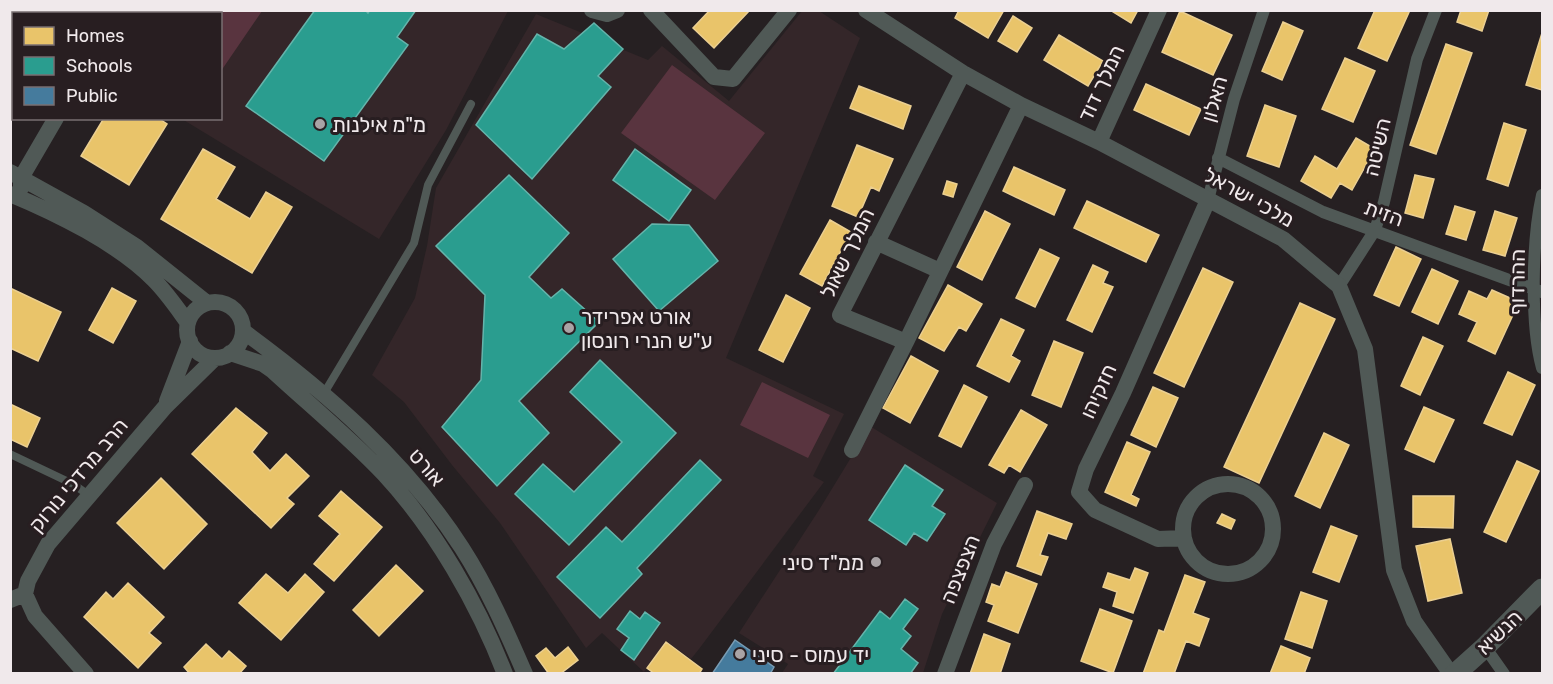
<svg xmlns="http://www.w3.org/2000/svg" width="1553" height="684" font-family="Rubik,Heebo,sans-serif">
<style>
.built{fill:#342629}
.green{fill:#59343f}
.homes{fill:#e9c46a;stroke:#ebcf91;stroke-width:1.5}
.schools{fill:#2a9d8f;stroke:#65b4ab;stroke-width:1.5}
.public{fill:#457b9d;stroke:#789cb4;stroke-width:1.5}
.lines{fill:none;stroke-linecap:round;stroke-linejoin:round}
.service{stroke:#505956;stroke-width:8}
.pedestrian{stroke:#505956;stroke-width:12}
.minor{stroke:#505956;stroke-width:16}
.tertiary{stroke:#505956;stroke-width:21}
.poi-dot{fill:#a9a3a5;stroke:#281e21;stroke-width:2}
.labels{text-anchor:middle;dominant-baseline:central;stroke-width:6;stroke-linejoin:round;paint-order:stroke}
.street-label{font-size:21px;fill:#f0e9eb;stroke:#281e21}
.poi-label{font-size:21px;fill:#f0e9eb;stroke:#281e21;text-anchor:start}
</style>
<rect width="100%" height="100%" fill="#262022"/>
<path class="built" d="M158,10L508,11L446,130L379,239L182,119L220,118V14H156Z
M802,11H819L860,38L726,358L844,414L813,476L824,482L699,649L691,659L666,641L644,672L602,633L586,648L500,523L452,465L404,402L372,375L415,298L427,246L436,188L536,14L648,60L662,46L729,101Z
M868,425L997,503L942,614L923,673H782L788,664L739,633L819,510L855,451Z"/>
<path class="green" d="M168,10H262V11L221,71L220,14L166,13Z
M672,65L765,133L715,200L621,133Z
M762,382L830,415L808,458L740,425Z"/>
<path class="homes" d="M710,10H750L714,48L693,28Z
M959,10H1004L988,38L955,18Z
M1110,10H1138L1131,23Z
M1375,10H1410L1387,61L1358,48Z
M1461,10H1489L1482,31L1457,22Z
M1180,11L1232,35L1213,75L1162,52Z
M1013,16L1032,28L1017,52L998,41Z
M1283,22L1303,31L1282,80L1262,71Z
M14,32V109L10,107V36Z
M1542,33V90L1526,85Z
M1059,35L1103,61L1088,86L1044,60Z
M1446,44L1472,53L1436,154L1410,145Z
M1345,58L1375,71L1353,122L1322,109Z
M1146,84L1201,109L1189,135L1134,110Z
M859,86L911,106L903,129L850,108Z
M1265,105L1296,116L1279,167L1247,156Z
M104,118H158L167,124L129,185L81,156Z
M1504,123L1526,130L1508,186L1487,179Z
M1356,138L1375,149L1352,190L1340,183L1331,198L1301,181L1315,156L1337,169Z
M857,145L893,159L879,191L871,187L858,217L832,206Z
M203,149L235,167L216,199L250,219L266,192L292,207L252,273L161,219Z
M1014,167L1065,190L1054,215L1003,191Z
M1415,175L1434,179L1423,218L1405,213Z
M947,181L957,184L953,197L943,194Z
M1087,201L1159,235L1146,262L1074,228Z
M1455,206L1475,212L1466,240L1446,234Z
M985,211L1010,224L982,280L957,267Z
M1495,211L1517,218L1505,256L1483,250Z
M830,220L851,232L822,286L800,274Z
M1396,247L1421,259L1399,306L1374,295Z
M1040,249L1059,258L1035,307L1016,298Z
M1093,265L1108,272L1103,283L1113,287L1092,332L1067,320Z
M1203,268L1233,282L1184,387L1154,373Z
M1432,269L1458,281L1438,324L1412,312Z
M948,285L982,304L966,331L959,327L944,351L919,338Z
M10,288L61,312L38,361L10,348Z
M112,288L136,301L113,343L89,330Z
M1492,290L1519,302L1495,354L1468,341L1477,322L1459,314L1469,291L1487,299Z
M786,295L810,308L783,362L759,350Z
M1300,303L1335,319L1259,483L1224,467Z
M1001,319L1024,330L1011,356L1020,361L1009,382L977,366Z
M1423,337L1443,346L1420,395L1401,386Z
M1054,341L1083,353L1061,407L1032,395Z
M911,356L938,371L910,423L883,408Z
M1508,372L1535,385L1512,435L1484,423Z
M964,385L987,397L961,447L939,436Z
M1153,387L1178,398L1156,447L1131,435Z
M10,404L40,418L27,447L10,439Z
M1424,407L1454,420L1434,462L1405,449Z
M236,408L267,433L252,452L270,471L286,454L309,476L287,498L294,504L271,528L192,454Z
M1021,410L1047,425L1020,472L1009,465L1004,473L989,465Z
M1324,433L1349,445L1320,508L1295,496Z
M1127,442L1150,452L1131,495L1139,499L1136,506L1105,492Z
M1517,461L1539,471L1506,542L1484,532Z
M161,478L207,524L164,569L117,523Z
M341,491L382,527L334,581L314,564L340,534L319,516Z
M1413,496H1454L1453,528L1413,527Z
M1037,511L1072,524L1066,539L1048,533L1040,555L1048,557L1041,575L1017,566Z
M1222,514L1235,520L1231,529L1217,523Z
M1331,526L1357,536L1339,582L1313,572Z
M1450,539L1462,593L1428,601L1416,546Z
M396,565L423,591L379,636L353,610Z
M1135,568L1148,573L1133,613L1113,606L1117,592L1103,587L1108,573L1130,580Z
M1006,572L1037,584L1018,633L988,621L994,605L986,602L992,584L1000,587Z
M266,574L288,593L305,574L324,592L281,640L239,603Z
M1185,575L1205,582L1193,613L1209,619L1199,646L1186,641L1174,674H1143L1159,630L1164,632Z
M128,583L164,617L149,633L161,643L138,668L84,617L106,592L113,599Z
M1301,592L1327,601L1312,648L1285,639Z
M1100,609L1132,621L1113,673L1081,661Z
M984,634L1010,644L1000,674H970Z
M666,642L702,669L699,674H655L647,668Z
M206,644L222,659L229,651L246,666L239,674H190L184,667Z
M1281,646L1310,658L1304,674H1270Z
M568,647L578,660L560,674H549L536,656L546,648L555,658Z"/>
<path class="schools" d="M315,10H365L368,13L370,10H416L397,37L408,45L324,161L246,106Z
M594,23L623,49L598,76L611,87L532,179L476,125L537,34L564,49Z
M635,149L691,190L669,221L613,180Z
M509,175L569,233L529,277L551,298L562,289L599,322L519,401L549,433L497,486L442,427L481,380L485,295L436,246Z
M652,224L689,225L718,261L659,311L613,259Z
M600,360L676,433L569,545L515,494L543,464L574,492L622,442L570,392Z
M700,460L721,480L637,568L642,574L600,618L557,577L606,527L622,542Z
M905,465L943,490L932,506L945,514L927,541L914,533L906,545L869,520Z
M905,599L918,609L903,629L911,636L901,649L918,663L910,674H833L880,611L890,619Z
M630,611L640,619L645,612L660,623L634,660L621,650L629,638L617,629Z"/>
<path class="public" d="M735,640L774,667L770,674H712Z"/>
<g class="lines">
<path class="service" d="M323,395L414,243L428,185L471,104
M10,454L73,484L90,496"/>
<path class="pedestrian" d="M1218,158L1323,212L1542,292
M1542,195C1532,240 1530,324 1542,368
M1208,200L1234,99L1264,10
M1339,286L1375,230L1384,202L1417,59L1436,10
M1485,647L1504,674"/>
<path class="minor" d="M62,10L67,14
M592,10L607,14L617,10
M651,10L714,77L733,79L789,10
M866,10L963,73L1021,105L1099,142L1283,239L1339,286L1365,349L1394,570L1414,621L1451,674
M125,14L127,10
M963,73L840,315L906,342L1021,105
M1099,142L1159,10
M10,172L84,213L137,247L207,303
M21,188V178L56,118
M10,194C56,213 119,244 154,280C167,293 177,308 188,323
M876,242L940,271
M187 330a28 28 0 1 1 56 0a28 28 0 1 1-56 0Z
M243,331C325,391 406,461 462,548C487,587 506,630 525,674
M230,353L263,364L273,371C310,405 350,438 384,474C435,529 478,604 505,674
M167,401L190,341
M852,450L906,342
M1183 529a45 45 0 1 1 90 0a45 45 0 1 1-90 0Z
M1184,538L1158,539L1095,510L1079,492L1086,469L1123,393L1208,200
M25,594L35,616L86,674
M10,600L25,594L28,581L48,544L165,407L215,358
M945,674L994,544L1025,485"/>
<path class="tertiary" d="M1455,674L1485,647L1542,589"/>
</g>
<g class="poi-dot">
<circle cx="320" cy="124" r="6"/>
<circle cx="569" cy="328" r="6"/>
<circle cx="876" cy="562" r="6"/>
<circle cx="740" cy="654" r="6"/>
</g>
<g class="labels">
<g class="street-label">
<text transform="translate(1101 83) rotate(-65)">המלך דוד</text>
<text transform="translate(1214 99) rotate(-74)">האלון</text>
<text transform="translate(1377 147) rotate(-77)">השיטה</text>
<text transform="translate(1249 197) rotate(29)">מלכי ישראל</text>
<text transform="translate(1384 213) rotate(20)">הזית</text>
<text transform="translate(847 253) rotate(-64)">המלך שאול</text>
<text transform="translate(1517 282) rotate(-89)">ההרדוף</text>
<text transform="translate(1098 391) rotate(-65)">חזקיהו</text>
<text transform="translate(427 467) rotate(49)">אורט</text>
<text transform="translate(78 475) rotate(-50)">הרב מרדכי נורוק</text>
<text transform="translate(960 569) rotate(-68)">הצפצפה</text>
<text transform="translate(1499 632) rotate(-44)">הנשיא</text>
</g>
<g class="poi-label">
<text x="332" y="124">מ"מ אילנות</text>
<text x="581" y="316">אורט אפרידר<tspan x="581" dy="24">ע"ש הנרי רונסון</tspan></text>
<text x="864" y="562" text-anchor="end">ממ"ד סיני</text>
<text x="752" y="654">יד עמוס - סיני</text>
</g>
</g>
<rect width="1553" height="684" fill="none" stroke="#f0e9eb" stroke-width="24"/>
<rect x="12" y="12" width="210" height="108" fill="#281e21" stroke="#786f72" stroke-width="1.5"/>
<rect x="24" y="27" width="30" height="18" fill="#e9c46a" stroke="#786f72" stroke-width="1.5"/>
<text x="66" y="42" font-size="18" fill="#f0e9eb">Homes</text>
<rect x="24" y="57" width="30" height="18" fill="#2a9d8f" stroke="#786f72" stroke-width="1.5"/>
<text x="66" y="72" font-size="18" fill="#f0e9eb">Schools</text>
<rect x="24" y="87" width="30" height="18" fill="#457b9d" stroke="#786f72" stroke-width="1.5"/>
<text x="66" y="102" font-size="18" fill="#f0e9eb">Public</text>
</svg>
